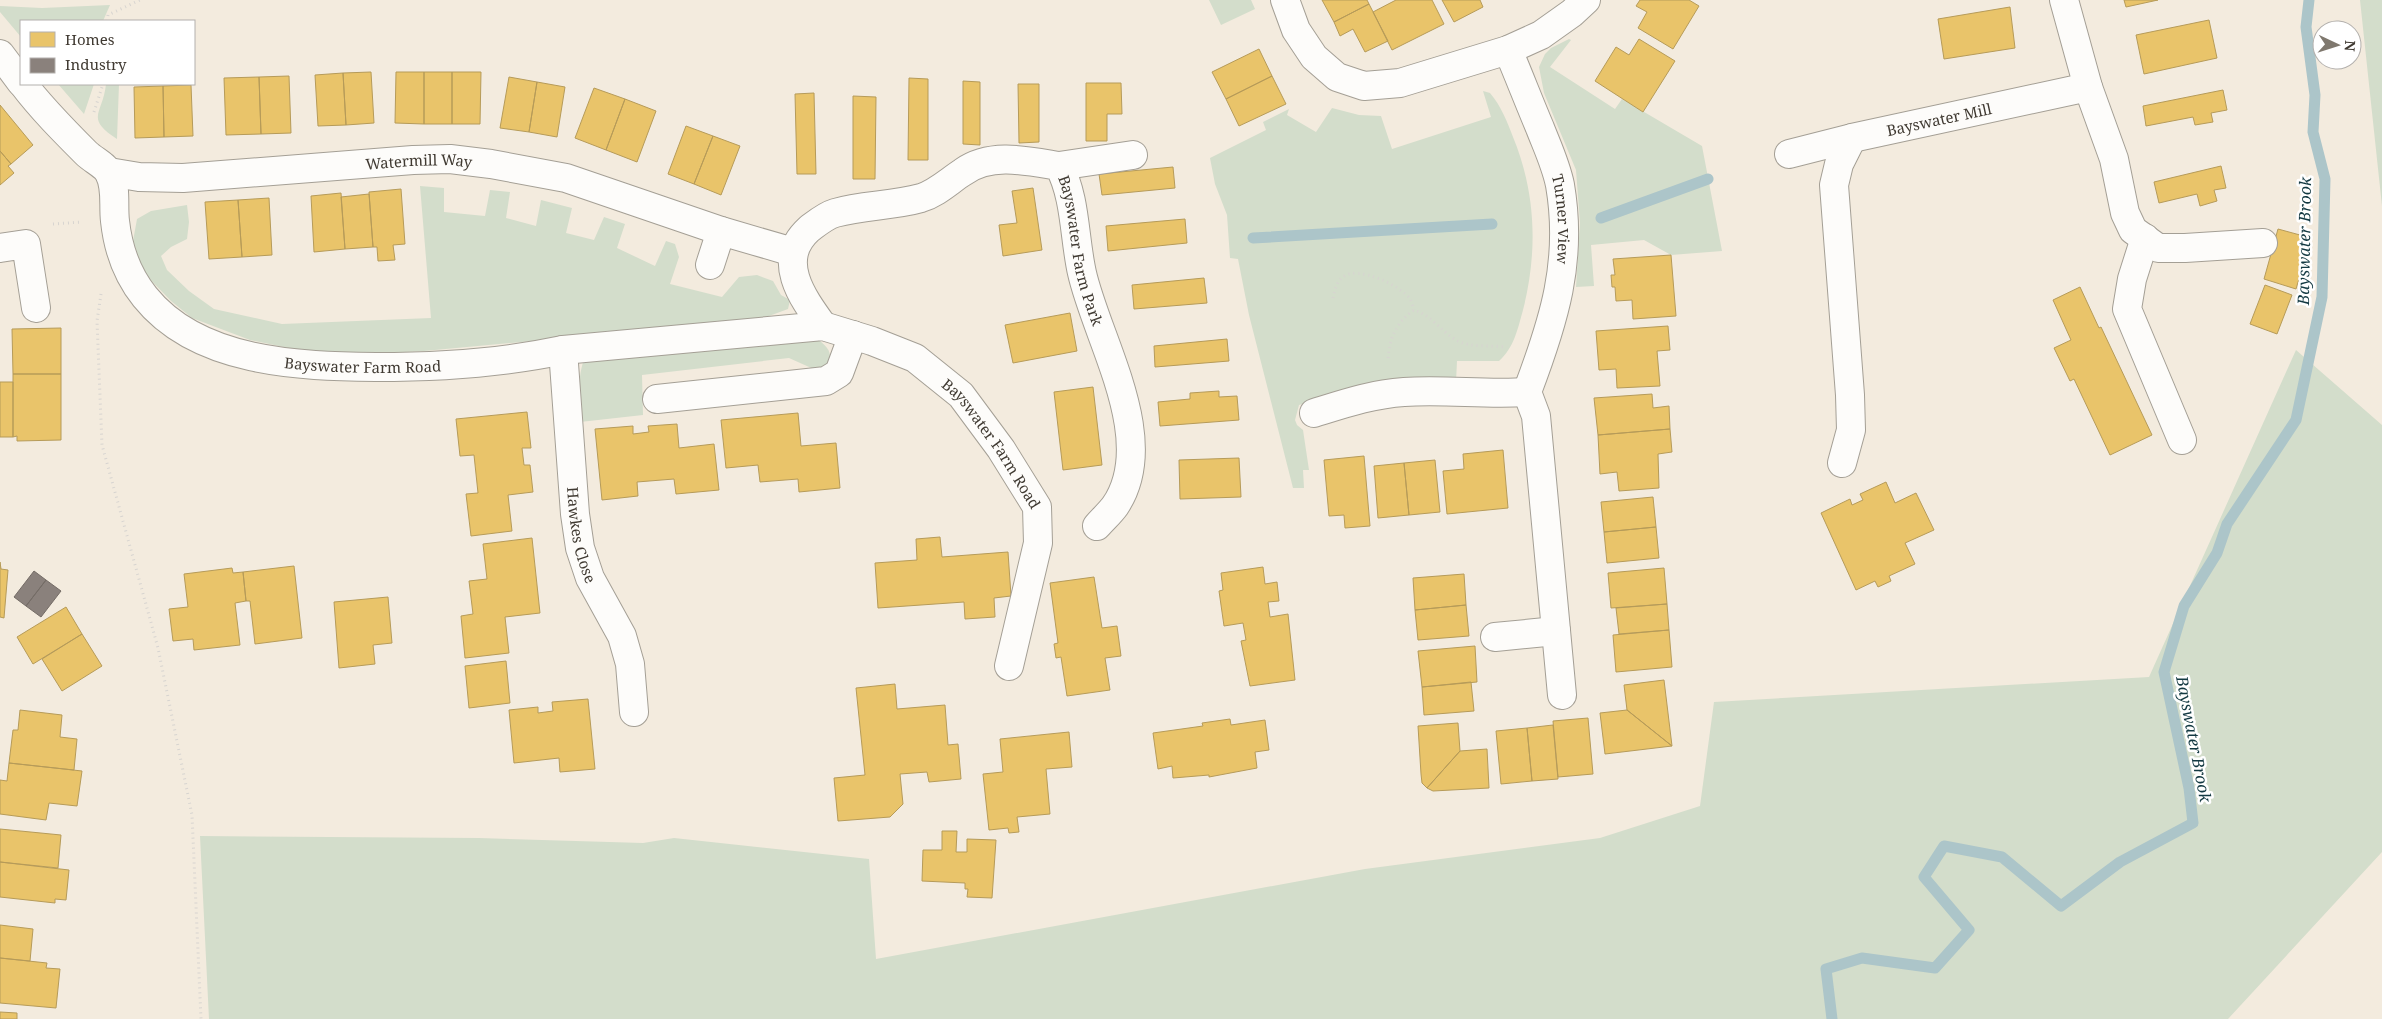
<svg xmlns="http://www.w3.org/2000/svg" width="2382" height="1019" font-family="'Noto Serif',serif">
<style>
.green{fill:#d3ddcb}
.homes{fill:#e9c46a;stroke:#b69b59}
.industry{fill:#8a817c;stroke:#746c66}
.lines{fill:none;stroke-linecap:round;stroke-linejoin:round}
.stream{stroke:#acc5c9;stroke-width:11}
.minor-casing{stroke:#a49f95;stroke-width:30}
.path{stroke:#d7d4d0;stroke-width:3;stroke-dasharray:1 4;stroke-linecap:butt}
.minor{stroke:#fdfcfa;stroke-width:28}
.labels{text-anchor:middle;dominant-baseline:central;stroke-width:5;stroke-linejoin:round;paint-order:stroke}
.street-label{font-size:15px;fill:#403a32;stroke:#fff}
.water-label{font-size:16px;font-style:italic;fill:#133942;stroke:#fff}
</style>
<rect width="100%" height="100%" fill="#f3ebde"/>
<path class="green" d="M1209,0H1251L1255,9L1221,25Z
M2360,0H2382V206Z
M110,5L103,21H21V37L0,12V6L42,8Z
M1569,39L1571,40L1550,67L1615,109L1622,99L1702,146L1722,251L1671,255L1644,240L1591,245L1594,286L1576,287L1580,223L1576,170L1544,93L1539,67L1545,54L1551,48Z
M58,84H94L84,114Z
M106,84H119L117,139C84,118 103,114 106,84Z
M1483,91L1490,93C1501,106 1507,121 1513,137C1536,193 1538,251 1523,310C1518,328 1514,348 1499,361H1457L1456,382L1311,401L1299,405L1295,420L1297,425L1303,430L1309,470H1303L1304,488H1293L1249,315L1238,259L1230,258L1227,215L1215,184L1210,158L1266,130L1263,122L1289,109L1287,115L1316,132L1332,108L1359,115L1381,116L1392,149L1491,117Z
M420,186L444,188V212L485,216L490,190L510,192L506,218L536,226L541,200L572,208L566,233L594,240L604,217L625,224L617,248L655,266L666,241L675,244L679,257L670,284L722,297L739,277L757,275L773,281L781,295L790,300L788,309L769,316L727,323L424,351L368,354L298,350L250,340L192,318L171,301L143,272L133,241L137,219L151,211L187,205L189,222L187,239L171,247L161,256L167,270L189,291L214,309L282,324L431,318Z
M810,335C824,343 835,350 828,367L818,371L789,358L642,375L643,415L580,422C579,400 577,380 584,359Z
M2296,350L2382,425V852L2228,1019H209L200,836L479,838L643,843L674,838L869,859L876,959L1365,869L1600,838L1700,806L1714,702L2149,677Z"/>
<path class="homes" d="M1322,0H1367L1369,4L1334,22Z
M1396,0H1432L1444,24L1392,50L1373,12Z
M1442,0H1480L1483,7L1454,22Z
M1640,0H1689L1699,6L1673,49L1638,28L1647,12L1636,6Z
M2124,0H2158L2126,7Z
M1369,4L1388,41L1365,52L1353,29L1340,36L1334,22Z
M2010,7L2015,48L1944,59L1938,19Z
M2209,20L2217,58L2144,74L2136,35Z
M1639,39L1675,61L1643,112L1595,81L1616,47L1629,55Z
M1259,49L1272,76L1226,99L1212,72Z
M371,72L374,123L346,125L343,73Z
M396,72H424V124L395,123Z
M424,72H452V124H424Z
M452,72H481L480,124H452Z
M343,73L346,125L318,126L315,75Z
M289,76L291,133L261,134L259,77Z
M1272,76L1286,104L1239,126L1226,99Z
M259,77L261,134L226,135L224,78Z
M509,77L537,82L529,132L500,128Z
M909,78L928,79V160H908Z
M963,81L980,82V145L963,144Z
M537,82L565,87L557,137L529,132Z
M1086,83H1121L1122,114H1107V141H1086Z
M1018,84H1039V142L1019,143Z
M191,85L193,136L164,137L163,86Z
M163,86L164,137L135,138L134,87Z
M594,88L625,99L606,150L575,138Z
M2223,90L2227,110L2211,113L2213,122L2195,125L2193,117L2146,126L2143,106Z
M814,93L816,174H797L795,94Z
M853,96L876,97L875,179H853Z
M625,99L656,111L637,162L606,150Z
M0,105L33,145L11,164L0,151Z
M686,126L713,136L694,184L668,174Z
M713,136L740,146L721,195L694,184Z
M0,151L11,164L8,166L14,173L0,185Z
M2221,166L2226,188L2214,190L2217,201L2200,206L2197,194L2159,203L2154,182Z
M1173,167L1175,188L1102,195L1099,174Z
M1033,188L1042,250L1003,256L999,225L1017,223L1012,191Z
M401,189L405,244L393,245L395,260L378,261L377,247H373L369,192Z
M341,193L345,249L314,252L311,196Z
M369,194L373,247L345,249L341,197Z
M269,198L272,255L242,257L238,200Z
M238,200L242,257L209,259L205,202Z
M1185,219L1187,243L1108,251L1106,226Z
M2278,229L2311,238L2296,289L2264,279Z
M1671,255L1676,316L1633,319L1632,300L1616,301L1615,287H1612L1611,275H1615L1613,259Z
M1204,278L1207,303L1134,309L1132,285Z
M2265,285L2292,295L2277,334L2250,324Z
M2080,287L2099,328L2101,327L2152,435L2110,455L2074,379L2070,381L2054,348L2071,340L2053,300Z
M1070,313L1077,351L1013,363L1005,325Z
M1668,326L1670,350L1657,351L1660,386L1617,388L1616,369L1599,370L1596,331Z
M61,328V374H13L12,329Z
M1227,339L1229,361L1155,367L1154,346Z
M13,374H61V440L17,441V436L13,437Z
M0,382H13V437H0Z
M1093,387L1102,465L1063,470L1054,392Z
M1219,391V397L1237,396L1239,420L1160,426L1158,402L1190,399V393Z
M1652,394L1653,408L1669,406L1670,429L1598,435L1594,398Z
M527,412L531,448H522L524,465H530L533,492L508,495L512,531L471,536L466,494L478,493L474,455L460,456L456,419Z
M798,413L801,446L836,443L840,488L799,492L798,479L760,482L758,465L726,468L721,420Z
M677,424L679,448L714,444L719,490L676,494L674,479L637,482L638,496L602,500L595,429L633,426V434L649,432L648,426Z
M1670,429L1672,452L1658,454L1659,488L1619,491L1617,472L1600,474L1598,435Z
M1503,450L1508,508L1447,514L1443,471L1464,469L1463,454Z
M1364,456L1370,526L1345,528L1344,515L1329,516L1324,460Z
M1239,458L1241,497L1180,499L1179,460Z
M1435,460L1440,512L1409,515L1404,463Z
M1404,463L1409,515L1378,518L1374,466Z
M1886,482L1895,503L1916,493L1934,530L1905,543L1915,564L1889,576L1891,581L1878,587L1875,581L1856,590L1821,513L1850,499L1852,505L1863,500L1860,494Z
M1653,497L1656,527L1604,532L1601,502Z
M1656,527L1659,558L1607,563L1604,532Z
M940,537L942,557L1008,552L1011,596L994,598L995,617L965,619L964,602L878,608L875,563L917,560L916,539Z
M532,538L540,613L505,617L509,653L465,658L461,616L473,614L469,581L487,579L483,544Z
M0,562L1,569L8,570L4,618L0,617Z
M294,566L302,638L255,644L250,601H246L243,572Z
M1263,567L1265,584L1277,582L1279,601L1268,602L1270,617L1288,614L1295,680L1250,686L1241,641L1246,640L1243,623L1224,626L1219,591L1223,590L1221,573Z
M232,568L233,573L243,572L246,601L235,603L240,645L194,650L193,639L173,641L169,609L188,607L184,574Z
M1664,568L1667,604L1611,608L1608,573Z
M1464,574L1466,605L1415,610L1413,578Z
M1094,577L1102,628L1117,626L1121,656L1105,658L1110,690L1067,696L1061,657L1056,658L1054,644L1058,643L1050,583Z
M388,597L392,643L373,645L375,664L339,668L334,602Z
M1667,604L1669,630L1619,634L1616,608Z
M1466,605L1469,636L1418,640L1415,610Z
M66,607L82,634L33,664L17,637Z
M1669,630L1672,667L1616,672L1613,635Z
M82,634L102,666L62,691L42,659Z
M1475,646L1477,682L1422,687L1418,651Z
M506,661L510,703L469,708L465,666Z
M1664,680L1672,746L1627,710L1624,685Z
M1471,682L1474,711L1424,715L1422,687Z
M895,684L897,709L945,705L948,745L958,744L961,779L929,782L927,772L900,774L903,804L890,817L838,821L834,778L865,775L856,688Z
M588,699L595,769L560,772L559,758L514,763L509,710L538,707V713L553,711L552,702Z
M20,710L62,715L60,737L77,739L74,770L9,763L13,730H18Z
M1627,710L1672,746L1605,754L1600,713Z
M1588,718L1593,774L1558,777L1553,721Z
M1230,719L1231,725L1265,720L1269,750L1255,752L1257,768L1209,777V775L1173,778L1172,766L1158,769L1153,733L1203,726L1202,723Z
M1458,723L1460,751L1427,788L1422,783L1421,774L1418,726Z
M1553,725L1558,779L1532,781L1527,728Z
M1527,728L1532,781L1501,784L1496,731Z
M1069,732L1072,767L1046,769L1050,814L1017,817L1019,832L1009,833L1008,828L989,830L983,774L1003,772L1000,739Z
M1487,749L1489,788L1433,791L1427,788L1460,751Z
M9,763L82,771L77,806L49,803L46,820L0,814V780L7,781Z
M0,829L61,835L58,868L0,862Z
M942,831H957L956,852H967V839L996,840L992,898L967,897L968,889H965V883L922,881L923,850H942Z
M0,862L69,870L66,900L55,899V903L0,897Z
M0,925L33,929L30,961L0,958Z
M0,958L47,963L46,968L60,969L56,1008L0,1003Z
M0,1012L17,1013V1019H0Z"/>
<path class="industry" d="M34,571L46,580L26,606L14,597Z
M46,580L61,591L41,617L26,606Z"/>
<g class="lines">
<path class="stream" d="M1601,218L1708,179
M1253,238L1492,224
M1832,1019L1826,969L1862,958L1935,968L1969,930L1924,877L1944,846L2002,857L2061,906L2120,862L2193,823L2189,788L2164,672L2184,606L2217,553L2227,524L2296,420L2322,297L2325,179L2313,132L2315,95L2306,27L2309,0"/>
<g class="minor-casing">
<g id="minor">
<path d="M1285,0L1296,30L1314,57L1337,77L1364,86L1400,83L1508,50L1541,35L1572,13L1586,0"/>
<path d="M2064,0L2088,87L2114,159L2125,213L2133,230L2158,248H2185L2263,243"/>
<path id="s1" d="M1508,50C1519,76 1529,102 1540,128C1547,146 1556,165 1560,185C1573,261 1554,321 1527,392L1536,416L1562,695"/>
<path d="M0,54L21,82"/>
<path id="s2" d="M23,84C42,109 64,131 86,153C93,160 105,165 109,173C117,187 113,205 115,221C118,249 128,276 145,297C198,363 299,366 376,367C439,367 502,363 563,350L823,326L872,341L915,358L961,395L1001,449L1037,507L1038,543L1009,666"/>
<path id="s3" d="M1789,154L1852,138L2088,87"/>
<path d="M1059,166L1133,155"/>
<path id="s4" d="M109,172L139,177L183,178L413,160L450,159L491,164L566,178L721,231L793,252"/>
<path d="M2145,238L2132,279L2127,309L2182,440"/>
<path d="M0,248L26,244L36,308"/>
<path d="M710,265L721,231"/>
<path id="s5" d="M823,326C802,297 775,260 809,229C817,223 825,216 835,213C863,205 893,206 921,198C937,193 949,181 963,172C991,152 1028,161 1059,166C1076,198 1074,238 1082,273C1097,340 1160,440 1115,506C1110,513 1103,519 1097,526"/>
<path id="s6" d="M563,350L575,514L580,548L590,578L622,636L630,664L634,712"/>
<path d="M657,399L826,381L839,373L853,335"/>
<path d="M1314,413C1343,404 1372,394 1404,392C1445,389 1486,395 1527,392"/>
<path d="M1842,463L1851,430L1850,395L1834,185L1839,164L1852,138"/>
<path d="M1495,637L1556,631"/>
</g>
</g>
<path class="path" d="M107,21L108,15L140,0
M94,112L103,84
M53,224L82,222
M101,294L97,321L102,445L158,648L192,815L201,1019
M1333,298C1335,290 1336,282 1343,277C1357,265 1400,285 1410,299C1412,302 1413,307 1414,310
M1388,358C1390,337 1396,323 1414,310C1431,315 1441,331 1456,340C1469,348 1491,345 1506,347"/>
<use href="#minor" class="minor"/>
</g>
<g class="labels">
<g class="street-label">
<text stroke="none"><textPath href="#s3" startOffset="154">Bayswater Mill</textPath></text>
<text stroke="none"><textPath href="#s4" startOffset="311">Watermill Way</textPath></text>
<text stroke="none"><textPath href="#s1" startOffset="179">Turner View</textPath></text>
<text stroke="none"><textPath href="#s5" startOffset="464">Bayswater Farm Park</textPath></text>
<text stroke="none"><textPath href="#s2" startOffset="492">Bayswater Farm Road</textPath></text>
<text stroke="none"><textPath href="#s2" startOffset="1168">Bayswater Farm Road</textPath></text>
<text stroke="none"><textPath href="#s6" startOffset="186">Hawkes Close</textPath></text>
</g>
<g class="water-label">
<text transform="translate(2304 241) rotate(-89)">Bayswater Brook</text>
<text transform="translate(2194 739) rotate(79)">Bayswater Brook</text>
</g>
</g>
<rect x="20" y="20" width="175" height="65" fill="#ffffff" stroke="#b3b0ad"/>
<rect x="30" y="32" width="25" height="15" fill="#e9c46a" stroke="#b3b0ad"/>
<text x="65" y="45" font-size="15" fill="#403a32">Homes</text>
<rect x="30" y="58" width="25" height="15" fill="#8a817c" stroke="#b3b0ad"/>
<text x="65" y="70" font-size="15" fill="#403a32">Industry</text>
<g transform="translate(2337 45) rotate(94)"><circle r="24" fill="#ffffff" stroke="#b3b0ad"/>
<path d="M0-4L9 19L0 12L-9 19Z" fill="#7f786e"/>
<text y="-8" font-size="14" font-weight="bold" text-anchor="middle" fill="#403a32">N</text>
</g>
</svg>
